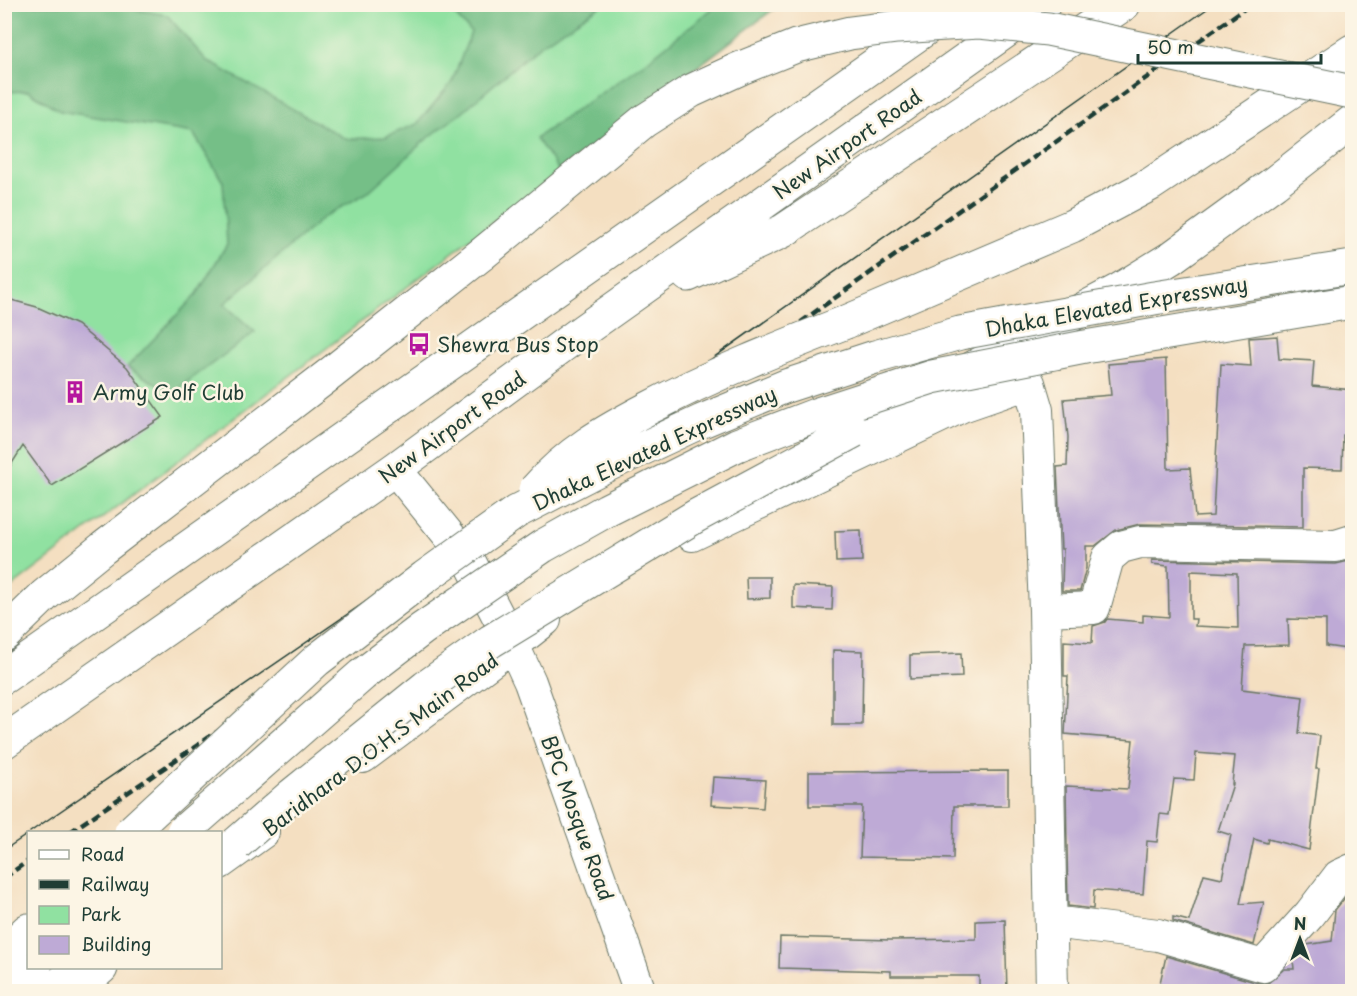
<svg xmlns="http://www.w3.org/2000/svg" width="1357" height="996" font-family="'Playpen Sans',sans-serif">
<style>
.green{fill:#90e1a1;stroke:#588f6a;stroke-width:1.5}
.forest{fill:#74bf87;stroke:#4a7e5e;stroke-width:1.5}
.building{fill:#beaad6;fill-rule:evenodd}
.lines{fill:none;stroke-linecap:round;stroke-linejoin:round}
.minor-casing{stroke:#6a7665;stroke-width:34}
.highway-casing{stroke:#6a7665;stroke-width:35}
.minor{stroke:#fff;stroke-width:32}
.highway{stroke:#fff;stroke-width:33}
.tram{stroke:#1f3d34;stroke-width:1.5}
.rail{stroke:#1f3d34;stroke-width:4.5;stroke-dasharray:9 4.5;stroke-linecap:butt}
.highway-bridge-casing{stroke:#6a7665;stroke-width:35;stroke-linecap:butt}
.highway-bridge{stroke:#fff;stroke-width:33}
.labels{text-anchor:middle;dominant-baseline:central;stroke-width:5;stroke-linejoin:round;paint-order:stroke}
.street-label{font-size:20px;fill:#1f3d34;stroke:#fcf5e5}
.poi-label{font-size:20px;fill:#1f3d34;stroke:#fcf5e5;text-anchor:start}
</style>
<rect width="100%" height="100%" fill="#fcf5e5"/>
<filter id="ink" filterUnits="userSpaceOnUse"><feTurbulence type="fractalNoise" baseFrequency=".0167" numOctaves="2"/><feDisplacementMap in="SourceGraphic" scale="12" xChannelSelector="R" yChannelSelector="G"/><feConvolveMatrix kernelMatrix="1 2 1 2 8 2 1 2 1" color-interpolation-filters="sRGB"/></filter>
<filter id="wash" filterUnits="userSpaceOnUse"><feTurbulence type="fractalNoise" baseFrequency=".008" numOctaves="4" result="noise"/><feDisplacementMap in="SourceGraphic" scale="24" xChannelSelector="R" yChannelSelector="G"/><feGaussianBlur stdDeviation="1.35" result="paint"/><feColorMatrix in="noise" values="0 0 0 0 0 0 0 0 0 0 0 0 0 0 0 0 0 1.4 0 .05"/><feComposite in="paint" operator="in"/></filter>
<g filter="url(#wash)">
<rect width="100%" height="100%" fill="#f4dfc1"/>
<path class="green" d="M5,5H779L5,592Z"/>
<path class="forest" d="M4,5H120L126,8L167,15L206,60L346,139L385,137L417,124L452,82L471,32L445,5H602L541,44L462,112L423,142L367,193L325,216L224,304L255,332L172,393L127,367L197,294L227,244L223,182L193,133L60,111L29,91L5,92Z
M717,5H779L559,171L536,138L643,64Z"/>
<g id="blocks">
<path class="building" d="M4,298L37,307L77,325L127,367L163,417L52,486L23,446L4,476Z
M1277,336L1279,359L1314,361L1312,386L1353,390V436L1343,435L1342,469L1303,468V527L1140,524L1116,530L1095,546H1086V568L1080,591H1062L1063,549H1061L1057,467L1067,466L1068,437L1064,399L1111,395L1108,364L1166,359L1168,469L1190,468L1195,517L1213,516L1221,364L1251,366L1249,338Z
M861,530L862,561L836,562L835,531Z
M1152,560L1336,564L1353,560V650L1326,646V620L1288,619L1289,645L1245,646L1242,689L1303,697L1299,733L1320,736L1316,769H1319L1309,850L1268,839L1267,843L1254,839L1240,904L1264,902L1254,945L1173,921V917L1189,921L1204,874L1222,878L1231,835L1218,831L1233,784H1232L1235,756L1196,753L1194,780L1174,779L1169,815L1160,814L1157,842L1147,841L1143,894L1094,890L1093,909L1068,906L1066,786L1128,789L1133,740L1065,734L1068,676H1064V641L1092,643L1093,626L1105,622L1107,619L1143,622V615L1169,617L1168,566L1152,564ZM1191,571L1237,573L1238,628L1195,626L1196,619H1191Z
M746,577H770V598L747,599Z
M793,585L833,587L832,610L793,608Z
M833,650L863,651L862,725H833Z
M961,653L962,677L910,679V655Z
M1008,771V806H954L953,859L860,857L862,806H809V772Z
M713,777L765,780L763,808L711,805Z
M1351,890H1353V992H1158L1166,956L1258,983H1268L1284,969H1294L1293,960L1306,945L1332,941L1335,910Z
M1005,920L1007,992H979V976H891V971L779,968L780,937L891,940L976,939V921Z"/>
</g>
</g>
<g filter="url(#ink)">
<use href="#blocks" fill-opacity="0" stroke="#6a7665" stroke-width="1.5"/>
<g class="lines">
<g class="minor-casing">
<path id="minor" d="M692,535L962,406L1029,383L1037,410L1045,610L1052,992
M1045,610L1094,608L1108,558L1121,547L1140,542L1336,546L1352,541
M545,620L513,645L530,682L640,992
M363,757L513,645L469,560L395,469
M220,863L263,832
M1052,922L1158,935L1263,966L1310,914L1339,876L1352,870
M48,992L80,968"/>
</g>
<g class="highway-casing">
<path id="highway" d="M688,275L783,231L1124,4
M846,322L1072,226L1151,184L1352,51
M854,431L1119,290L1171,258L1274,183L1352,122
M4,635L45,595L103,548L330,374L482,254
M4,677L961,4
M4,742L395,469L584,330L1044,4
M4,953L28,930
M9,992L35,968
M73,992L101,968"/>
</g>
<use href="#minor" class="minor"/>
<use href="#highway" class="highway"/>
<path class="tram" d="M30,832L454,541L1214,4
M4,850L28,834"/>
<path class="rail" d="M70,832L469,560L822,307L1251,4
M4,878L28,861"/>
<g class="highway-bridge-casing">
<path id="highway-bridge" d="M482,254L644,121L691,91L741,68L796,46L850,33L897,27L979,22L1048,29L1352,92
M535,490C568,452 605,431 649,408C713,374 779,348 846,322
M131,832L317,660L425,577L516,512L603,467L702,421L786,386L875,357L960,333L1154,298L1352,267
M183,832L362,675L422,629L543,546L607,510L737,445L818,414L932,377L1085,347L1352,302
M236,844L292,795L426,687L491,641L696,516L854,431"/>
</g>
<use href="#highway-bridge" class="highway-bridge"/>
</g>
</g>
<defs>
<g id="bus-bare" transform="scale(1.8)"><path d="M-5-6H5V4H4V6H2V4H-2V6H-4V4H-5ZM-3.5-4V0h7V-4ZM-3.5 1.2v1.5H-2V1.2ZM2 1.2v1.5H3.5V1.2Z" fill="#b5179e" stroke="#fcf5e5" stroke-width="2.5" paint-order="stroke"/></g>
<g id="building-bare" transform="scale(1.8)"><path d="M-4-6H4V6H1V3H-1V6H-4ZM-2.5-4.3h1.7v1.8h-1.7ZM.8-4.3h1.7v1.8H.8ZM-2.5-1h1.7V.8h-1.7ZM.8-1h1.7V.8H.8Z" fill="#b5179e" stroke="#fcf5e5" stroke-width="2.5" paint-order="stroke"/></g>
</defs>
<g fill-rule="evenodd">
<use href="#bus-bare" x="419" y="344"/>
<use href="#building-bare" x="75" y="392"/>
</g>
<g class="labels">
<g class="street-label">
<text transform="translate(847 144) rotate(-35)">New Airport Road</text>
<text transform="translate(1116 306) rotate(-10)">Dhaka Elevated Expressway</text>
<text transform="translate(452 427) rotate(-36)">New Airport Road</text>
<text transform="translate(654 448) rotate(-25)">Dhaka Elevated Expressway</text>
<text transform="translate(380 744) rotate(-37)">Baridhara D.O.H.S Main Road</text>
<text transform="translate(578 818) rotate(70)">BPC Mosque Road</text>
</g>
<g class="poi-label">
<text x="437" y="344">Shewra Bus Stop</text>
<text x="93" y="392">Army Golf Club</text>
</g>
</g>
<rect width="1357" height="996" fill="none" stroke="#fcf5e5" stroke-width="24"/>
<rect x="27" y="831" width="195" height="138" fill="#fcf5e5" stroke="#a4ab9e" stroke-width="1.5"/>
<rect x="39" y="850" width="30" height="9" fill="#ffffff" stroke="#a4ab9e" stroke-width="1.5"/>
<text x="81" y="861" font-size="18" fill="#1f3d34">Road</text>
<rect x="39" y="880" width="30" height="9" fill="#1f3d34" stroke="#a4ab9e" stroke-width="1.5"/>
<text x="81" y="891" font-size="18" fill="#1f3d34">Railway</text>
<rect x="39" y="906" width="30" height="18" fill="#90e1a1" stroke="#a4ab9e" stroke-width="1.5"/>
<text x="81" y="921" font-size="18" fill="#1f3d34">Park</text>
<rect x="39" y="936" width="30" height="18" fill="#beaad6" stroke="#a4ab9e" stroke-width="1.5"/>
<text x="81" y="951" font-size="18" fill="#1f3d34">Building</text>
<g transform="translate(1300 939)" stroke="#fcf5e5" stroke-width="4.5" paint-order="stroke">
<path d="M0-4.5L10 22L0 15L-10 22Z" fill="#1f3d34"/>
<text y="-9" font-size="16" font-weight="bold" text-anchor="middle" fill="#1f3d34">N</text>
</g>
<path d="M1138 54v9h183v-9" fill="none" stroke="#1f3d34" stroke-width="3"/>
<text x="1147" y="54" font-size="18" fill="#1f3d34" stroke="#fcf5e5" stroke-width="4.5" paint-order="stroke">50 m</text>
</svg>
